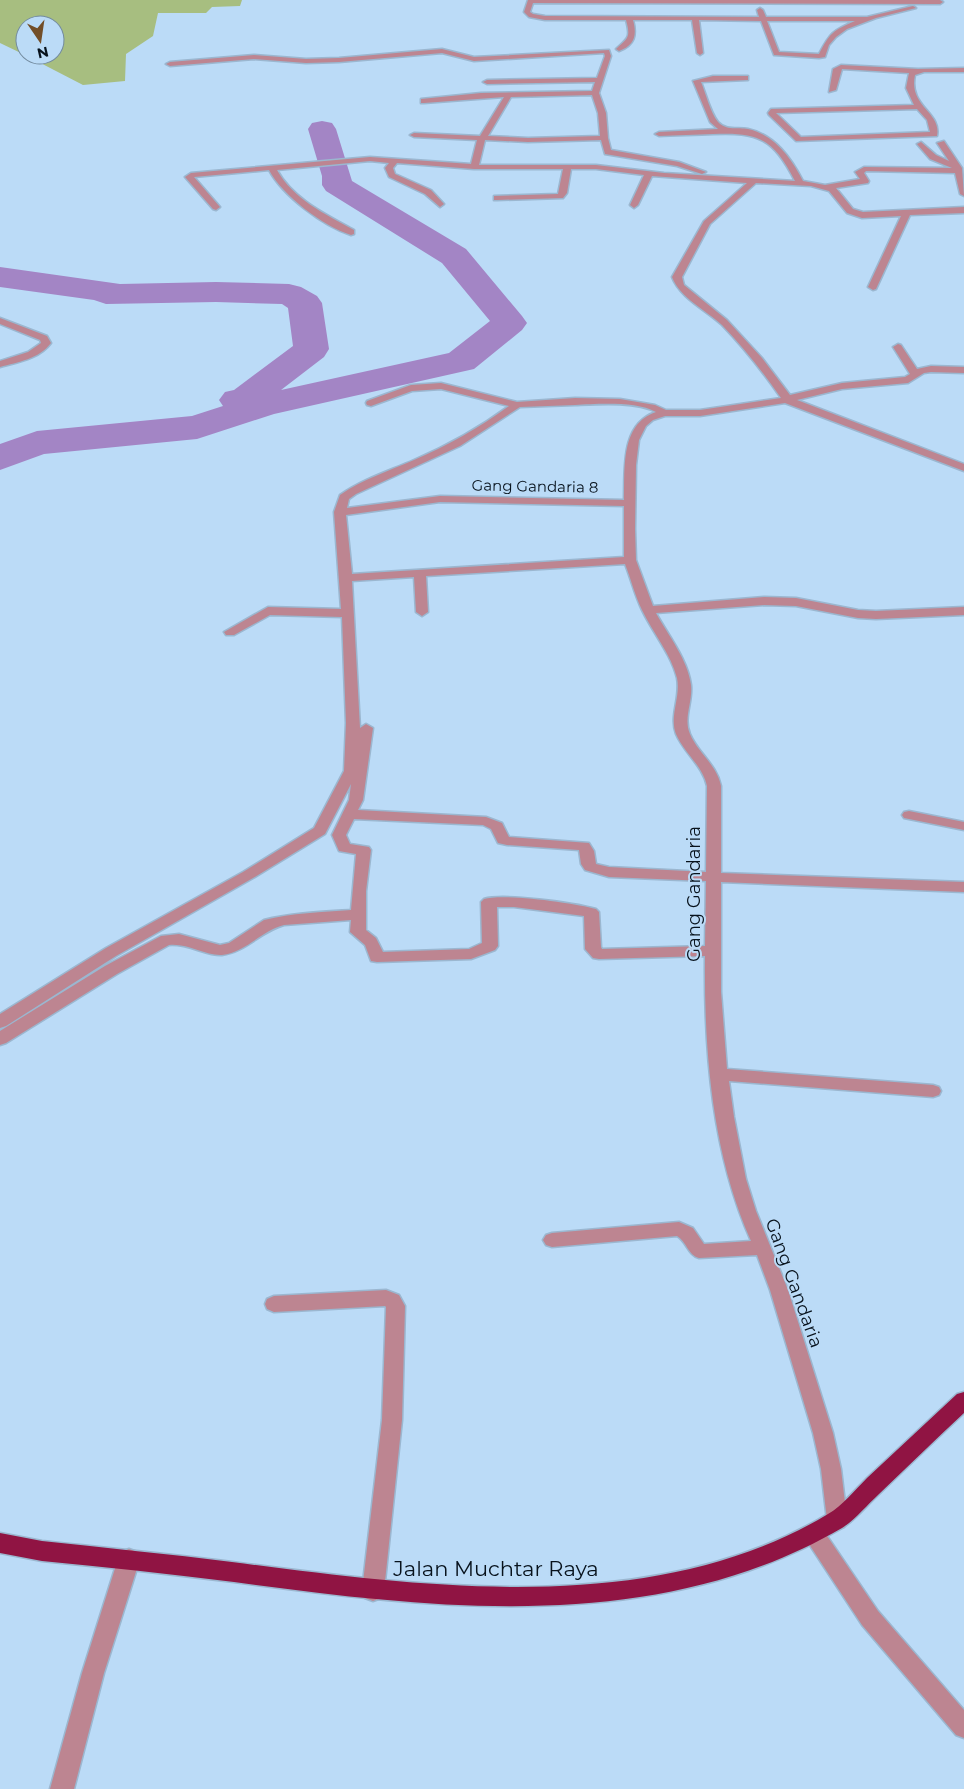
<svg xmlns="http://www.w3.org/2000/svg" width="964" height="1789" font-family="Montserrat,sans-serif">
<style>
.green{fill:#a7be80}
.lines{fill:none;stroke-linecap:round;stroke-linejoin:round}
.river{fill:#a385c5;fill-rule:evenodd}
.minor-casing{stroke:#9bb7d0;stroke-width:3}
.highway-casing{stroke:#9bb7d0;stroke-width:3}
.minor{fill:#bd8591;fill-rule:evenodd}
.highway{fill:#901443;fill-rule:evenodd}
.labels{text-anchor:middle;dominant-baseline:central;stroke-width:4;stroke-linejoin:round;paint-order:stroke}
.far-street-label{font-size:15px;fill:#07121c;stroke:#bbdbf7}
.street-label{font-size:18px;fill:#07121c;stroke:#bbdbf7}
.near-street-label{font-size:21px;fill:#07121c;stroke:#bbdbf7}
</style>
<rect width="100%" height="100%" fill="#bbdbf7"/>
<path class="green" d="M0,0H242L240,6L212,7L206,13H158L153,36L126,54L125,81L83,85L25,55H55V25H25V55L0,43Z"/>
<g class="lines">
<path class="river" d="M322,121L332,123L336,129L352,181L466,249L522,316L527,323L522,330L474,369L274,414L197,439L44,454L0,470V444L37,431L192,416L223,406L219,400L225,392L234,390L293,346L288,308L282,304L216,302L106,304L94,300L0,287V267L120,284L216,282L289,284L301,287L317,296L322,303L329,349L324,357L281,390L449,353L490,321L442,263L326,191L322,185V176L308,129L312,123Z"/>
<g class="minor-casing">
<path id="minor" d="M528,0H940L943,2L940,4L533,3L530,12L533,14L545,16L759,17L757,10L760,8L763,10L766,17H867L913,6L916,8L876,18L847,29L836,37L829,45L825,57L819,58L774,55L761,21L699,20L703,53L700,55L697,53L692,20H633C637,35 635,45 619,51L616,49C628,38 631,38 626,20H545L529,17L524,12ZM767,21H855C832,31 830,33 819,54L779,52Z
M442,49L474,57L609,50L611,56L599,93L606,113L608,138L611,150L679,162L706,172L702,174L677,166L605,154L601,140L528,142L485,140L479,165H596L664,173L795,181C773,138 758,132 713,134C695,135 677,135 659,136L655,134L659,132L718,129L710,122L693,81L713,76H748V80L701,82C706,94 710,112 718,122C726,131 738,127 748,129C775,135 791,158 803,181L825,185L860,179L855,172L864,167L952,168L930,159L917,144L921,142L936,155L949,161L937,143L944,141L962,168L964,196L960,194L955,173L866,171L864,173L869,181L868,183L836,188L853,209L863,212L964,207V213L910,215L876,289L873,290L868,287L901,216L862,218L847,213L829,191L811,186L756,183L710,224L682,277L684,285L727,320L762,358L790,395L842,383L905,377L910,374L893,347L898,344L901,345L917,369L931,366L964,367V373L931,372L924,373L908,383L842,389L797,400L964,464V471L785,403L700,416H665L653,420L646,426L639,440L636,465L635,529L636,560L653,606L764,597L796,598L858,610L876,611L964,607V615L876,619L858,618L796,606L764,605L656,613C668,635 688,660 691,685C693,702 683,718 690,734C698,753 717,765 721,786V873L964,882V892L721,882V992L727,1069L933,1085L939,1087L941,1091L939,1095L933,1097L729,1081L734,1117L746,1179L756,1211L788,1290L833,1433L841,1469L847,1520L844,1527L837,1529L830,1527L827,1520L821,1469L813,1433L770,1290L757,1255L699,1258C688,1255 687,1242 677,1236L552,1247L546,1245L543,1240L546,1235L552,1233L679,1222L693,1228L704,1244L751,1241C712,1153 704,1052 705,956L599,959L593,958L585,949L584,916L514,907H497L498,946L495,950L471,959L377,962L371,961L365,945L350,932L351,920L284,925C261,931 246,952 222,955C206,956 188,943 169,945L117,974L6,1043L0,1045V1031L105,966L161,936L179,934L220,945L229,943L264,920C292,913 322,912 351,910L356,854L339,851L332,835L349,800L351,784L325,834L253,878L116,956L6,1026L0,1028V1014L106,948L243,872L314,828L344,771L346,723L342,617L270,615L234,635H226L224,632L268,607L341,609L334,512L340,495C363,479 389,471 414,460C447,446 479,428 509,406L441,389L412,391L371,406L367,405L366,403L367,401L411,385L441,383L517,402L575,398L620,399L655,405L666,410H700L781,398C763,372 744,348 722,325C706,310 680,298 672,277L704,221L747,183L652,176L638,205L634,208L630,205L644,175L596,169H571L567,193L563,198L497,200H494V196L558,194L563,169H474L397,163L393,168L395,174L431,190L444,204L440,207L425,194L389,177L385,168L389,163L370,161L277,170C293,199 325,214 354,230V234L351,235C323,226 283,196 269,170L194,177L220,207L216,210L213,209L185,177L191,173L370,157L471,164L477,140L414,137L410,135L414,133L480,136L504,97L424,103H421V99L481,93L592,91L595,82L487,84L483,82L487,80L597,78L605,56L604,53L474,61L442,53L339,62L306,63L254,59L170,66L166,64L170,62L254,55L306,59L339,58ZM592,95L598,113L600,136L528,138L488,136L511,97ZM575,405C597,404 636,401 656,412C620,424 625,469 624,500L440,496L347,508L349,499L356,494L460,446L520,407ZM440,502L624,506V557L352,574L346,515ZM625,564C631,579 635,596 642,610C653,633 671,654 677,678C681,697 669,716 676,734C684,753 703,766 707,786L706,872L609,867L596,864L594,851L589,843L509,837L502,823L486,817L358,810L363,800L373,728L366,724L360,728L352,581L414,577L416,612L422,616L428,612L426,576ZM354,819L483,825L491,829L498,843L507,845L579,850L581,864L585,870L609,877L706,881L705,946L602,949L601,947L599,912L596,909C574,903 504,893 484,899L481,902L482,943L469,949L383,952L376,938L366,930V891L371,850L369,847L350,844L346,835Z
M841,65L918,69L964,68V72H924L915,75C908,107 942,112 937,136L796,141L769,115L768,113L771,109L914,105L906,88L909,73L842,69L836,90L829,92L833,69ZM917,109L927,120L930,132L801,137L776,113Z
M0,318L47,336L51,343C39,359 18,362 0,367V361L28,352L41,343L40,340L0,324Z
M909,811L964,822V830L904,818L902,815L904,812Z
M386,1290L399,1295L405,1306L402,1420L384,1591L381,1598L373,1601L365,1598L362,1591L382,1420L386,1307L385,1306L274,1312L267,1309L265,1304L267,1299L274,1296Z
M814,1524L821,1527L878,1611L964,1710V1738L956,1735L862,1625L807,1541L803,1534L807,1527Z
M129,1549L137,1552L140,1559L104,1673L74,1789H50L82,1673L118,1559L121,1552Z"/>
</g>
<g class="highway-casing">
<path id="highway" d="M964,1392V1413C935,1440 907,1467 878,1495C867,1505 855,1520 842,1528C656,1636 437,1609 234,1582C170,1574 106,1567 42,1561L0,1553V1533L42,1541C106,1548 169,1554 232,1562C424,1587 654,1619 828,1514C842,1506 855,1490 867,1478C897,1450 927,1422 957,1394Z"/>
</g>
<use href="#minor" class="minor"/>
<use href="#highway" class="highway"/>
</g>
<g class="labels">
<g class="far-street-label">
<text transform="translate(535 486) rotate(1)">Gang Gandaria 8</text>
</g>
<g class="street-label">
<text transform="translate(694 894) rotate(-90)">Gang Gandaria</text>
<text transform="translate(794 1283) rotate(70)">Gang Gandaria</text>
</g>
<g class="near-street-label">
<text x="496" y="1568">Jalan Muchtar Raya</text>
</g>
</g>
<g transform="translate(40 40) rotate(167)"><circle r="24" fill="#bbdbf7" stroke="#738b9f"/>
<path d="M0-4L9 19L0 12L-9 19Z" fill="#724e28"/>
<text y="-8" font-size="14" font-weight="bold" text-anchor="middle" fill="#07121c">N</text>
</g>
</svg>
